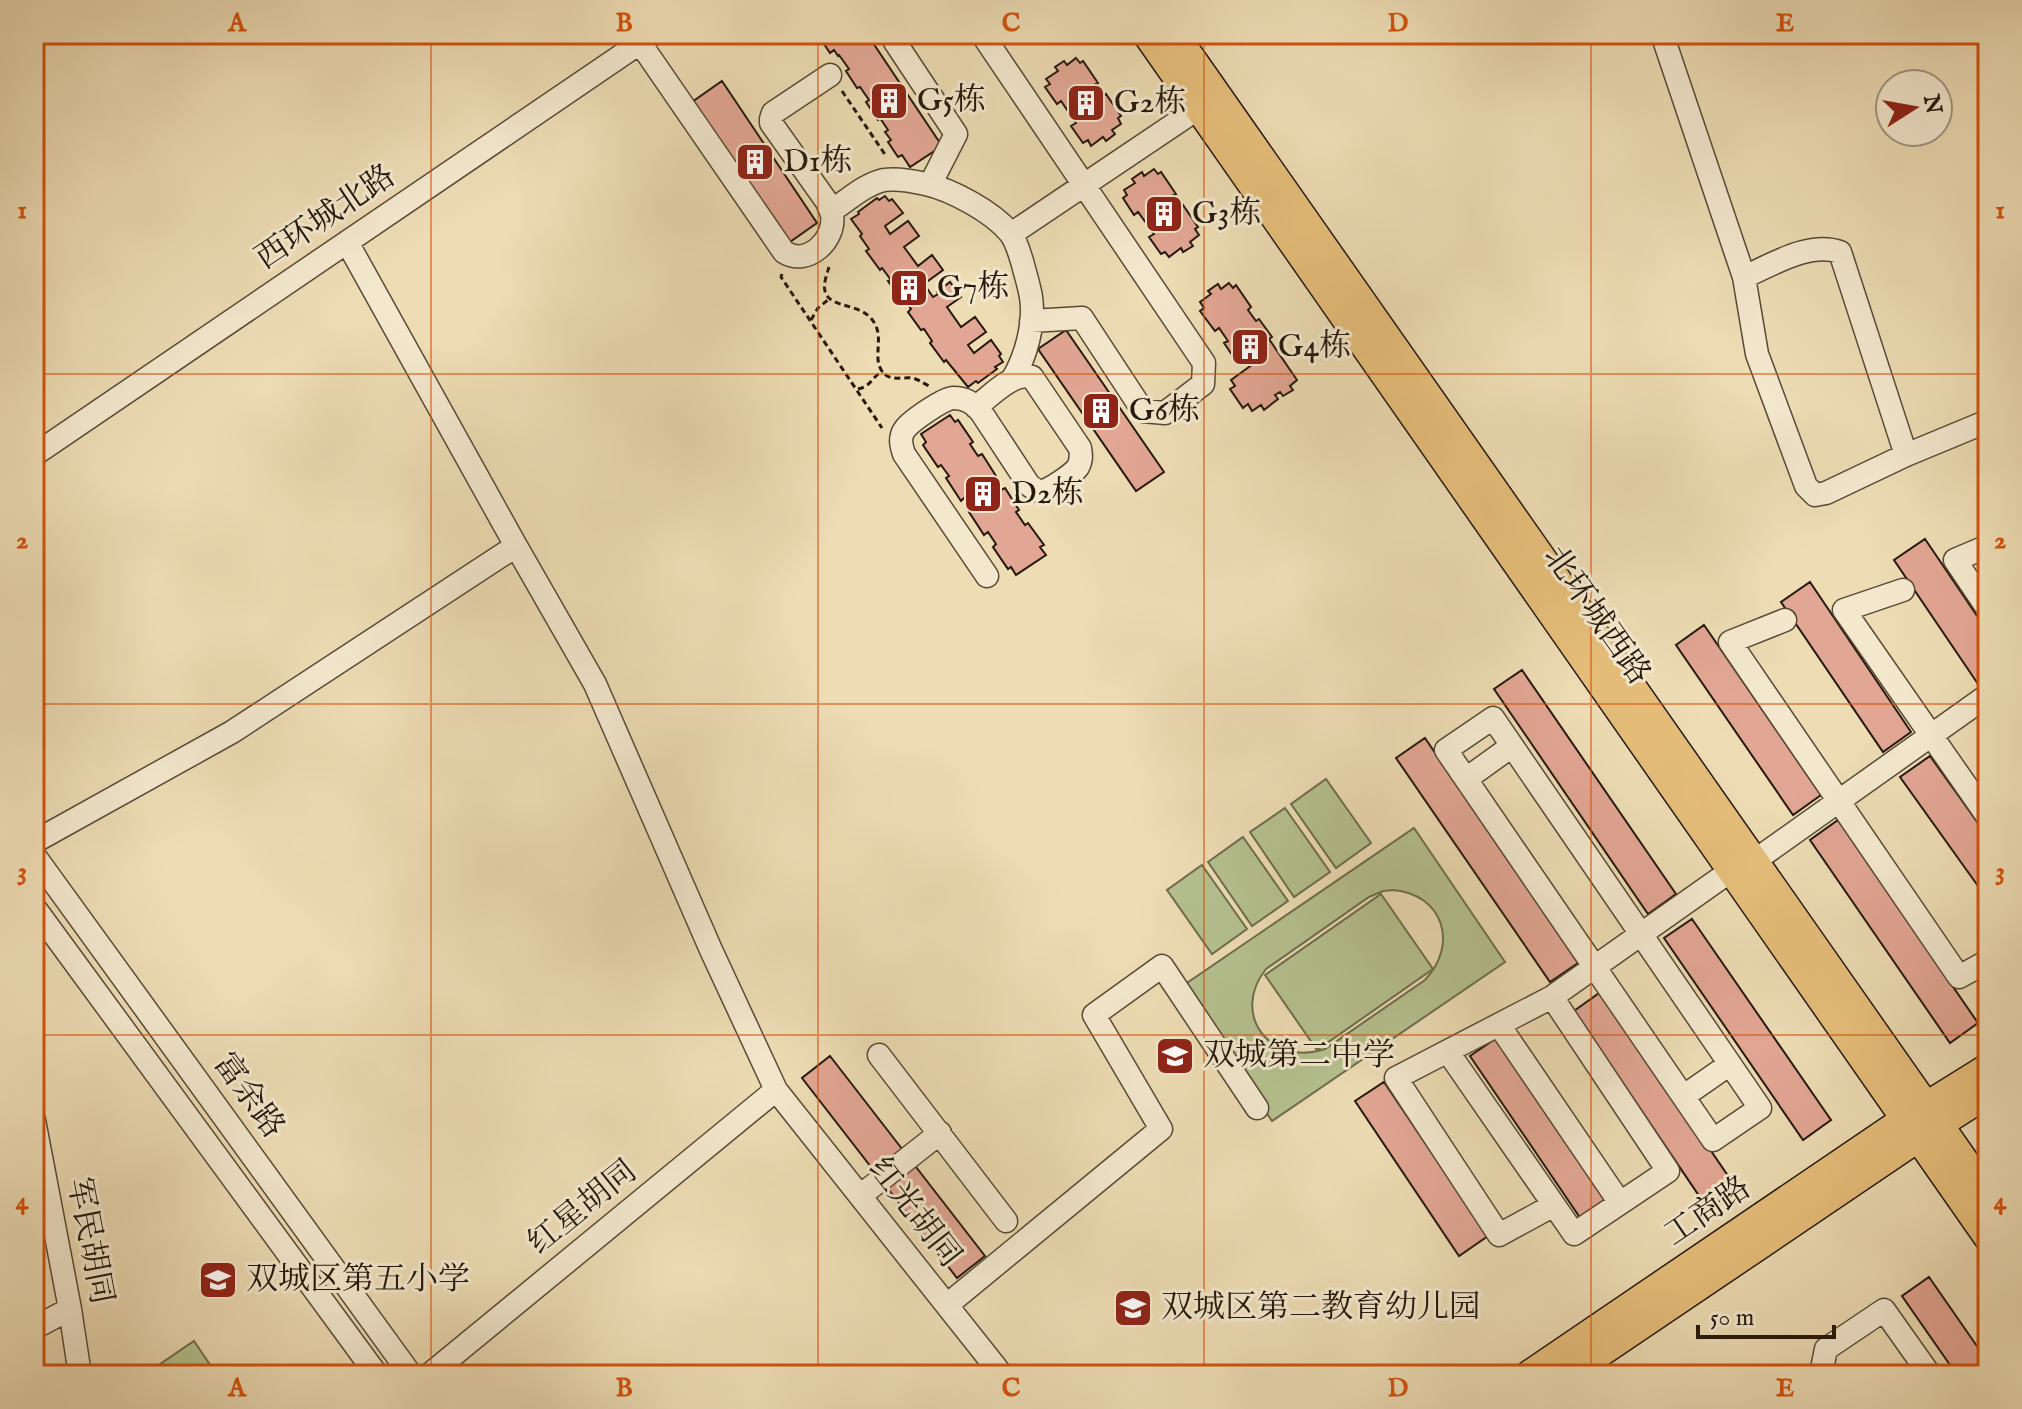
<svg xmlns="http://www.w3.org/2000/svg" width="2022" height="1409" font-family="'IM FELL English','Noto Serif SC',serif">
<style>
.green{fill:#b5c18f;stroke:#6d6d4e;stroke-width:2;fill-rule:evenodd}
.building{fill:#e2a694;stroke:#25190c;stroke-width:2}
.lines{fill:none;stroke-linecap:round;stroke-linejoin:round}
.minor-casing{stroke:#574a36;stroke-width:25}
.major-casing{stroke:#25190c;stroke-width:31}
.path{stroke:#25190c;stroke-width:3;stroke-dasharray:6 4;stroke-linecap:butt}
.minor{stroke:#f3e8ce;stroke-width:22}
.major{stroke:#e6be7a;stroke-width:28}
.grid{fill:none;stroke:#d4530c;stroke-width:2;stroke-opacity:0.55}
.labels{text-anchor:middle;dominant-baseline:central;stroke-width:6;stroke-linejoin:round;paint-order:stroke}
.poi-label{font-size:32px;fill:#25190c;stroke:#f3e8ce;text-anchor:start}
.street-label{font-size:32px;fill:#25190c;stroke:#f3e8ce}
.neatline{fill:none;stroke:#d4530c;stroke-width:3}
.grid-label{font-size:26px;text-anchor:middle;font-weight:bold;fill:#d4530c}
</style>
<rect width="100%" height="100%" fill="#eddcb4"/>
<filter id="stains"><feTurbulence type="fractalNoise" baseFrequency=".0025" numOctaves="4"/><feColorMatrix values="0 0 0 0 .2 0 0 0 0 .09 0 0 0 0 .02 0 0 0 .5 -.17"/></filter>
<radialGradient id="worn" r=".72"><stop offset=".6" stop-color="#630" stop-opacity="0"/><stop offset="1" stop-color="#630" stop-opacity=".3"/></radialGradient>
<path class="green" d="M1326,779L1371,843L1336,868L1291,804Z
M1285,808L1330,872L1294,897L1250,832Z
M1414,828L1505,962L1272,1121L1181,987ZM1393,890C1443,894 1459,944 1425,980L1325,1049C1270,1067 1230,1014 1266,969L1369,897L1383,891Z
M1243,837L1288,901L1252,926L1208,862Z
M1202,865L1247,929L1212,954L1167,890Z
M1381,894L1433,969L1317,1050L1265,975Z
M194,1341L217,1375H144Z"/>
<path class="building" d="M824,34H867L942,146L910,167L902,155L898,157L888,142L891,140L885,132L888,130L880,118L878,120L866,102L869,100L860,87L857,88L846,71L849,69L839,55L838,56L834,50L830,53L820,38Z
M1076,58L1080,63L1083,61L1098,83L1094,85L1102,97L1106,94L1121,116L1118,118L1121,124L1112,130L1115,134L1106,141L1103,137L1091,146L1088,140L1083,143L1071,126L1076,123L1061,101L1057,104L1045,87L1050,84L1046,79L1058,71L1055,67L1064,61L1067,65Z
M722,81L817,223L787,244L692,102Z
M1154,169L1158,174L1161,172L1176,194L1172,196L1180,208L1183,205L1198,227L1195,229L1199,235L1190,242L1193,246L1183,252L1181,248L1169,257L1165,252L1161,254L1149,237L1154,234L1138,212L1134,215L1123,198L1127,195L1124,190L1135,183L1132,179L1142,172L1144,176Z
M885,196L889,201L892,199L903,213L885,226L890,234L908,221L919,236L904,247L918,266L932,255L943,270L924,284L933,297L938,294L937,292L950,282L961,297L947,307L961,327L975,317L986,332L968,345L974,353L991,340L1001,354L999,356L1003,362L995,367L997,369L978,383L976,381L968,387L946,360L944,362L930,343L932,341L924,329L921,330L908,312L911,309L903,298L901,300L888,281L891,280L882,268L880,270L866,251L869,249L860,236L862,234L851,219L859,214L858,212L877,198L879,200Z
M1229,283L1233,288L1236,285L1251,307L1248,310L1256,321L1259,319L1272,337L1269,339L1297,380L1290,386L1293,390L1283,396L1280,392L1275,395L1278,399L1264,410L1261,405L1252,411L1248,404L1243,408L1230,389L1235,386L1231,380L1260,359L1254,350L1237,362L1224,343L1228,341L1219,328L1215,331L1200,311L1204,308L1200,302L1211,294L1208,291L1218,284L1221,289Z
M1066,330L1164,472L1136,491L1038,349Z
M950,415L955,422L958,420L973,442L970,444L978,456L982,454L996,476L993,478L1001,490L1005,488L1019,510L1016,512L1025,525L1028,523L1044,545L1040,547L1046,555L1016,575L1011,567L1008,569L993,547L996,544L988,532L984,535L969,512L972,510L964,498L961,501L946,478L949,476L941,465L938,467L923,445L926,442L921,434Z
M1925,539L1988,632V678L1978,684L1894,560Z
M1810,582L1911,732L1883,752L1781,602Z
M1704,625L1821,795L1793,815L1676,645Z
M1522,670L1676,894L1648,914L1494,689Z
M1425,738L1578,963L1550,982L1396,758Z
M1930,756L1988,837V900L1900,777Z
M1838,820L1978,1023L1950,1043L1810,840Z
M1692,919L1831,1120L1803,1140L1664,938Z
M1602,991L1737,1189L1708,1209L1574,1011Z
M1498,1037L1611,1203L1583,1222L1470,1056Z
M830,1056L985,1256L957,1278L802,1078Z
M1384,1082L1488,1236L1459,1256L1355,1101Z
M1929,1277L1988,1362V1375H1957L1902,1296Z"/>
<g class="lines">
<g class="minor-casing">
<path id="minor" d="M896,34L895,42L956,134L930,185
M982,34L1204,363L1203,384L1165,413L1143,411L1082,318L1031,321
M1662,34L1744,277L1757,354L1806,486L1815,495L1826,493L1906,455L1988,421
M640,43L784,252C807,267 836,240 832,215C832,213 827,203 827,202L771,123V119L773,113L830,75
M831,211C847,201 865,184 884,180C897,178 913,181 926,184C952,190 993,212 1010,233C1016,240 1019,252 1022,261C1025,273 1029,285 1031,297C1035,324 1026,357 1012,380
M1011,234L1209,101
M347,242L516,546
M1744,277C1772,265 1809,241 1840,252L1906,455
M976,407C991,396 1012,372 1032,377L1080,448C1081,454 1082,460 1078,467C1074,473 1048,492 1041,491C1036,491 1033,488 1029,485L981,412C973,403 966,398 953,398C944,398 911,421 905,429C899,437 901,445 904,454L987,576
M34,455L653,34
M1988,546L1955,560L1988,609
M1903,590L1844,610L1988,817
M1785,620L1730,642L1959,977L1988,961
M1493,718L1760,1108L1713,1140L1446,750Z
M1466,779L1512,746
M34,842L232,732L516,546L595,684L711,950L776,1090L1002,1375
M34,855L411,1375
M1753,862L1988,695
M34,907L377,1375
M1499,1025L1620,1203
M1448,1052L1574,1234L1668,1171L1552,997
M879,1055L1006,1221
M1684,1096L1730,1064
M34,1120L70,1309L80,1375
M860,1196L940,1133
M1554,1205L1499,1235L1396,1078L1552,997L1732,870
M947,1305L1161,1129L1094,1015L1162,966L1257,1108
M34,1328L70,1309
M429,1375L776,1090
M1826,1375L1822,1369L1826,1349L1884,1310L1930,1375"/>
</g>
<g class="major-casing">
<path id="major" d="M1147,34L1988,1237
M1174,34L1988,1195
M1529,1375L1906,1119L1988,1068
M1567,1375L1919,1137L1988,1093"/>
</g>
<path class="path" d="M842,91L884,153L885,158
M829,267C827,274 823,284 825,291C829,311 868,300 877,329C882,344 871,365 887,376C895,380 904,377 912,378C918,379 923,383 929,386
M782,274L781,277L882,428
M811,320L818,308L829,299
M858,389C872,386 871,377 883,371"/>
<use href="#minor" class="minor"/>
<use href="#major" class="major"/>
</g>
<path class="grid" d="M431,34V1375M818,34V1375M1204,34V1375M1591,34V1375M34,374H1988M34,704H1988M34,1035H1988"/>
<defs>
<g id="building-square" transform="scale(2)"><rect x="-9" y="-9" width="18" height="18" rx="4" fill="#8f2418" stroke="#f3e8ce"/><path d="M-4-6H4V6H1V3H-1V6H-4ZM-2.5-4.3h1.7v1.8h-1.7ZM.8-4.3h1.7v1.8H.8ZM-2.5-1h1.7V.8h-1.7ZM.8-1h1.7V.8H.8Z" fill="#fff"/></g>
<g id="school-square" transform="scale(2)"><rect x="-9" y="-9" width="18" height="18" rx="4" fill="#8f2418" stroke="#f3e8ce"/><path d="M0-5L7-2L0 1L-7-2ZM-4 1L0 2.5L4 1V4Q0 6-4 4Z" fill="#fff"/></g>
</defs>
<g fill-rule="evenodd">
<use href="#building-square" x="889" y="101"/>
<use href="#building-square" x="1086" y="103"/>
<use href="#building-square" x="755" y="162"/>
<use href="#building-square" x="1164" y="214"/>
<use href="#building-square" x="909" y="288"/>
<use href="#building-square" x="1250" y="347"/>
<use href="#building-square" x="1101" y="411"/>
<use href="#building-square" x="983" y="494"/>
<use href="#school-square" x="1175" y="1056"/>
<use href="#school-square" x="218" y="1280"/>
<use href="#school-square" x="1133" y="1308"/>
</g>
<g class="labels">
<g class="poi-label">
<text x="917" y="101">G5栋</text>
<text x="1114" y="103">G2栋</text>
<text x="783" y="162">D1栋</text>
<text x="1192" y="214">G3栋</text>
<text x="937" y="288">G7栋</text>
<text x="1278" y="347">G4栋</text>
<text x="1129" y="411">G6栋</text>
<text x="1011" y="494">D2栋</text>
<text x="1203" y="1056">双城第二中学</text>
<text x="246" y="1280">双城区第五小学</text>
<text x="1161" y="1308">双城区第二教育幼儿园</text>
</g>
<g class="street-label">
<text transform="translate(326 218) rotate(-34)">西环城北路</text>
<text transform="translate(1596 616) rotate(55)">北环城西路</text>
<text transform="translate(248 1096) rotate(54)">富余路</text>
<text transform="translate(583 1208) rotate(-39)">红星胡同</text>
<text transform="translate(1708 1212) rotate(-34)">工商路</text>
<text transform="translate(914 1213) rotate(52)">红光胡同</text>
<text transform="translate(89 1241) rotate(79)">军民胡同</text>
</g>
</g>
<rect width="2022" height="1409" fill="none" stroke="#eddcb4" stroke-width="88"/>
<g transform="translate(1914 108) rotate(79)"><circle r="38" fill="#f3e8ce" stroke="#a19580" stroke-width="2"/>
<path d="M0-6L14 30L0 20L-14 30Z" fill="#8f2418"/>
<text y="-12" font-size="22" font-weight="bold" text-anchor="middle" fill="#25190c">N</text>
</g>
<path d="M1698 1325v12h136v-12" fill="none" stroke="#25190c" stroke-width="4"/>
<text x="1710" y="1325" font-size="24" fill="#25190c" stroke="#f3e8ce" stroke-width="6" paint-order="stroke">50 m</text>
<rect x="44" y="44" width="1934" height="1321" class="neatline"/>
<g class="grid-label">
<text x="237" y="31">A</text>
<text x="624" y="31">B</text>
<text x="1011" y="31">C</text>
<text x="1398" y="31">D</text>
<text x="1785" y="31">E</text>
<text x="22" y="218">1</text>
<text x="2000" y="218">1</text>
<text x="22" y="548">2</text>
<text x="2000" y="548">2</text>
<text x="22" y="879">3</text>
<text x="2000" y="879">3</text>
<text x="22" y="1209">4</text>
<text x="2000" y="1209">4</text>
<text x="237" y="1396">A</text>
<text x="624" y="1396">B</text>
<text x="1011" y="1396">C</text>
<text x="1398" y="1396">D</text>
<text x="1785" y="1396">E</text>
</g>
<rect width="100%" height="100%" filter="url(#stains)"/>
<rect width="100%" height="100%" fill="url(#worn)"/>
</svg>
